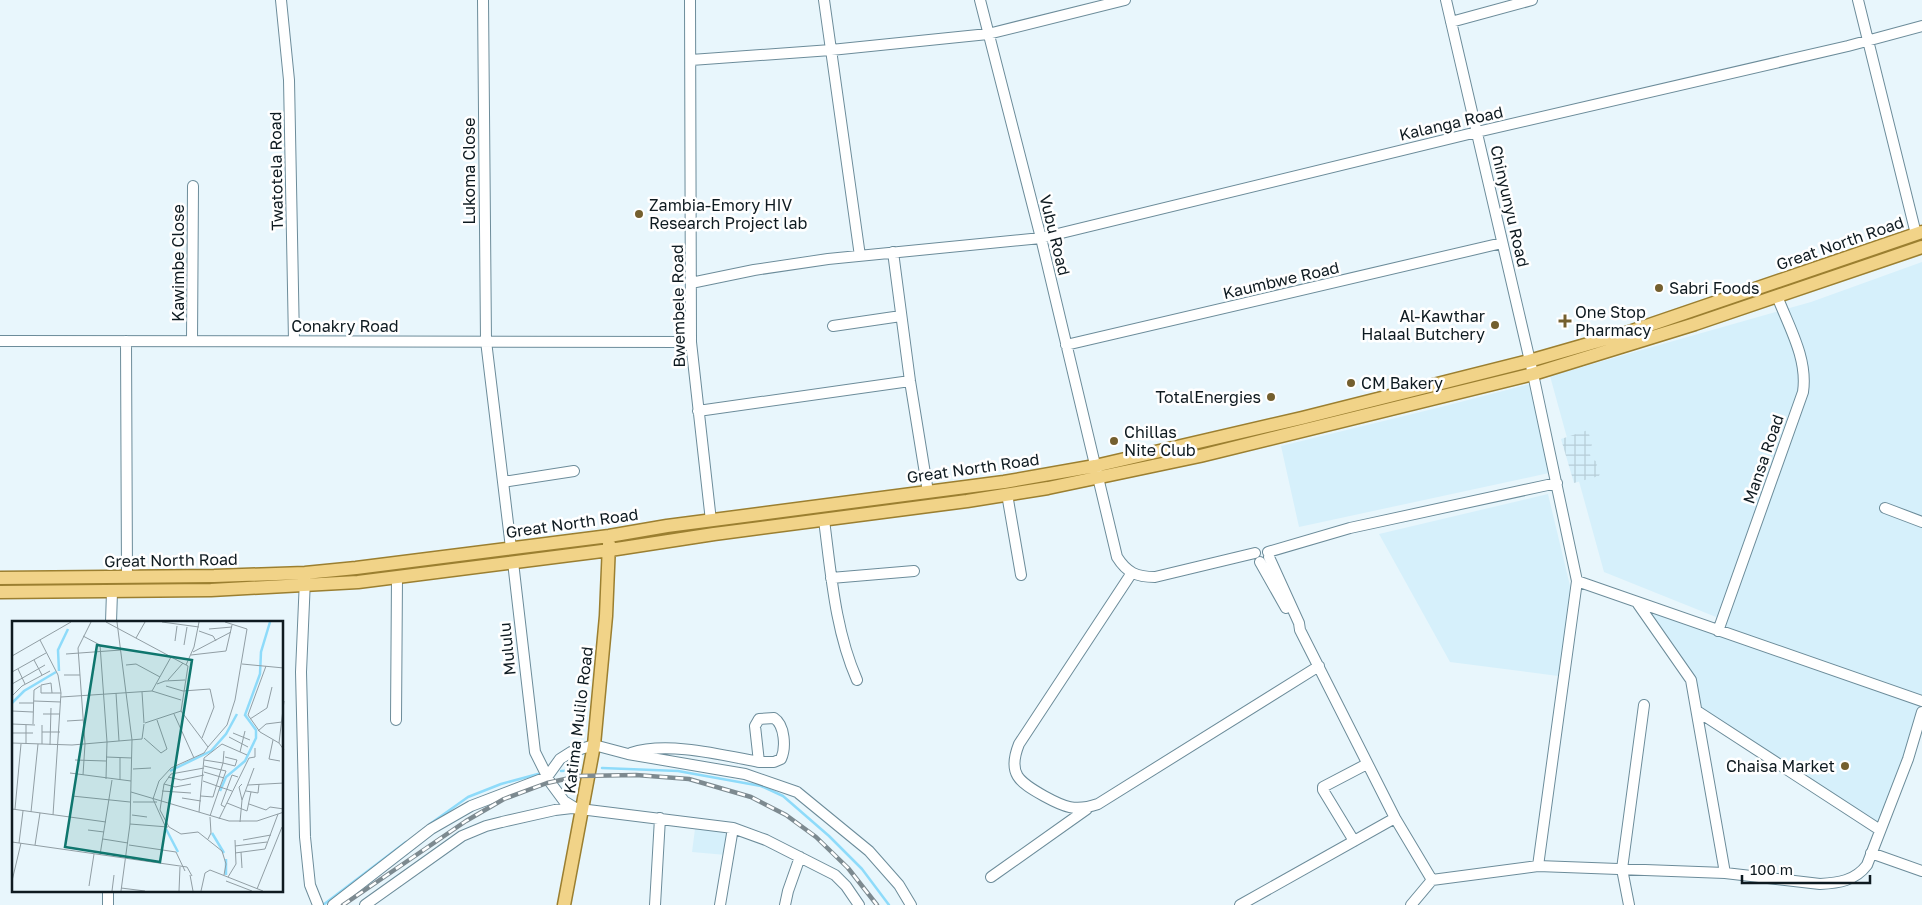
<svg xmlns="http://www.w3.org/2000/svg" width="1922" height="905" font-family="'Golos Text',sans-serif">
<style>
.built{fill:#d6f0fb}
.industrial{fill:url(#industrial-grid)}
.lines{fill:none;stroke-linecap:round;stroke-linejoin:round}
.stream{stroke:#8edbfa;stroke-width:2.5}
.minor-casing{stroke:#6c8c9a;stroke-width:12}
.major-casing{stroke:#9b7f30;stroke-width:15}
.minor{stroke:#fff;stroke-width:10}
.major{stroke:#f1d388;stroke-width:12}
.rail-casing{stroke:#7d8a90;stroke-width:4.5}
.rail{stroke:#fff;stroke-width:2.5;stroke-dasharray:8;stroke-linecap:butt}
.poi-dot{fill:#745f2e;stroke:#fff;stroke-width:2}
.labels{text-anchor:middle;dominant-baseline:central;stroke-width:5;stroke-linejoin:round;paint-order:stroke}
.street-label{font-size:16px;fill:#0e1a20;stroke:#fff}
.poi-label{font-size:16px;fill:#0e1a20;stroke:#fff;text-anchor:start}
.inset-river{fill:none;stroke:#8edbfa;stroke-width:2.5}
.inset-road{fill:none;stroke:#919ea4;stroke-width:1}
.view{fill:#0f766e;fill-opacity:0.15;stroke:#0f766e;stroke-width:2.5}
.inset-edge{fill:none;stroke:#0e1a20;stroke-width:2.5}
</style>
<defs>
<pattern id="industrial-grid" width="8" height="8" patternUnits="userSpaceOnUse" patternTransform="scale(1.25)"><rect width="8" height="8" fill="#d6f0fb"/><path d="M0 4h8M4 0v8" fill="none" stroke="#b6cdd7"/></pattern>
</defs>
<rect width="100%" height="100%" fill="#e8f6fc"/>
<path class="built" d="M1922,262V708L1879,823L1700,709L1694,679L1646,608L1720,628L1716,617L1604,572L1550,376L1811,302Z
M1530,384L1549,473L1299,527L1281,446L1441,407Z
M1548,494L1571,590L1558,676L1450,662L1379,534Z
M695,829L728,832L726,855L692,852Z"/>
<path class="industrial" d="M1588,430L1592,445L1589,449L1591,459L1598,462L1596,467L1602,469L1599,476L1574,483L1561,439Z"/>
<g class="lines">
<path class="stream" d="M602,768L678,771L761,786L783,796L829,836L862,869L889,905
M561,771L580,770
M430,824L468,797L501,784L538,774
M323,905L406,842"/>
<g class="minor-casing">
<path id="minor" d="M281,0L289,80L294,341
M483,0L486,341L511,548
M690,0L691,342L711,521
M824,0L860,256
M980,0L1041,238L1117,557C1127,573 1137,577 1155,577L1255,553
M1446,0L1533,374L1577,581L1538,866
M1858,0L1916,234
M1451,22L1532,0
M691,60L831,50L988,34L1125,0
M893,252L910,381L928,492
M691,283L754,270L828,259L1041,238L1477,132L1848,46L1922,26
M833,326L901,316
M0,341L691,342
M126,341L127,577
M192,341L193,186
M1066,345L1502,243
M698,411L910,381
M503,482L574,471
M1007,494L1021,575
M1885,508L1922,522
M824,520C831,573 835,630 857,680
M1268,552L1350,528L1557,483
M1269,557L1299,623L1300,630L1395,818L1432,880L1538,866L1725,873L1820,884C1838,883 1855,881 1867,865L1908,759L1922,712
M513,562L535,752L550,782L564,801L577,809
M1260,562L1286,608
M1131,574L1019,744C1007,774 1019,782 1044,796C1064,807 1075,812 1098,804L1319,666
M831,578L914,571
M305,579L301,672L305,837L310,885L318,905
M1577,581L1922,701
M1638,604L1691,680L1725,873
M111,622L112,592
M1718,631L1803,392C1808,359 1789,327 1777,296
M1697,711L1880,830
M774,718C785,725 786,748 781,759L774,762H759L755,726L759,719Z
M396,720L397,577
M631,753C667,741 722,755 759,762
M1354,841L1323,790V787L1367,764
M1871,853L1922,871
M991,877L1087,809
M108,905V891
M333,905L431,829L471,806L547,777L560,759L571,752L594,745L628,754L745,774L797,792L869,851L899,885L911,905
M365,905L462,836L486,826L502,822L555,810L572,808L733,828L766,840L835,875L846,886L859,905
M655,905L660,818
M720,905L733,828
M785,905L788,891L800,857
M1240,905L1395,818
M1411,905L1432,880
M1629,905L1622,869L1644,705"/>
</g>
<g class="major-casing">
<path id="major" d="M0,578L214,576L305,573L356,568L609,536L667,526L1004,482L1095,466L1302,418L1529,361L1623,334L1922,232
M0,592L211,590L358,582L610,550L714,534L967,501L1048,488L1200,456L1533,374L1695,324L1922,247
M564,905L594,745L606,616L609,544"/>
</g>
<use href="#minor" class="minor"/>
<use href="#major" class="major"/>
<g class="rail-casing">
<path id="rail" d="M343,905L466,821L504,799L547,783L579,776L636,775L689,779L751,797L786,815L816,837L848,868L877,905"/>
</g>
<use href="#rail" class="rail"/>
</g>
<g class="poi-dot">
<circle cx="639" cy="214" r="5"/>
<circle cx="1659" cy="288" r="5"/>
<path d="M1562.5 313.5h5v5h5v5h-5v5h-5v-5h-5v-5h5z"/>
<circle cx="1495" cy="325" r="5"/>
<circle cx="1351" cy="383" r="5"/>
<circle cx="1271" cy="397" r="5"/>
<circle cx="1114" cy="441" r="5"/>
<circle cx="1845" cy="766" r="5"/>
</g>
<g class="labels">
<g class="street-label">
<text transform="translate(1451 123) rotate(-13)">Kalanga Road</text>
<text transform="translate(276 171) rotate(-91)">Twatotela Road</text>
<text transform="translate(469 171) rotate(-90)">Lukoma Close</text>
<text transform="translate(1510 206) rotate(77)">Chinyunyu Road</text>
<text transform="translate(1055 235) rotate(76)">Vubu Road</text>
<text transform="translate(1840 243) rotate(-19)">Great North Road</text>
<text transform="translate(178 263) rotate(-90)">Kawimbe Close</text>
<text transform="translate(1281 280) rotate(-13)">Kaumbwe Road</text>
<text transform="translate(678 306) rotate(-91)">Bwembele Road</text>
<text x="345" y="326">Conakry Road</text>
<text transform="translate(1763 459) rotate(-71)">Mansa Road</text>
<text transform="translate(973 468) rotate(-8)">Great North Road</text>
<text transform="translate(572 523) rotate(-8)">Great North Road</text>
<text transform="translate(171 560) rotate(-1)">Great North Road</text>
<text transform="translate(507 649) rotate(-96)">Mululu</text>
<text transform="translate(578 720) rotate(-83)">Katima Mulilo Road</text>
</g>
<g class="poi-label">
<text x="649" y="205">Zambia-Emory HIV<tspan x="649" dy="18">Research Project lab</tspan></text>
<text x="1669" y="288">Sabri Foods</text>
<text x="1575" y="312">One Stop<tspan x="1575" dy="18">Pharmacy</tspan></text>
<text x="1485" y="316" text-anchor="end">Al-Kawthar<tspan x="1485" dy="18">Halaal Butchery</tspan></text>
<text x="1361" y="383">CM Bakery</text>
<text x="1261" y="397" text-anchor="end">TotalEnergies</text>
<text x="1124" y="432">Chillas<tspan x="1124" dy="18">Nite Club</tspan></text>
<text x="1835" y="766" text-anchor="end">Chaisa Market</text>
</g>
</g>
<g transform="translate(12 621)">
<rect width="271" height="271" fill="#e8f6fc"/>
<path class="inset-river" d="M47,50L46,29L56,8M0,82L12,70L44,51M158,150L199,130L214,113L225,93M208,170L214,156L233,140L244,117V109L233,94L248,53L249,31L258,1M154,208L166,231M200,212L212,232M214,254V238"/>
<path class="inset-road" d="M94,1L176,45L169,90L133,102M105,1L120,119L118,203L109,270M150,1L187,6M197,8L220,6M187,10L201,15L204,20M71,15L88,24L95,121L94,158M124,17L133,1M28,19L46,54L49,72L41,194M163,20L165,5M172,24L175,6M181,31L219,11M54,33L109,29M179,34L214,30L220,4M0,35L59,1M22,39L30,54M230,43L272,47M114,44L124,43L148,56M174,44L182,26L187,1M254,45L236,94L248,111L267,122L272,129M6,48L13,63M0,51L34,32M52,54H68M156,59L171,42M0,63L33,44M145,63L153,60L173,59M154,65L171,70L198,68L202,86L190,117M140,70L159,36M130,71L132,102M40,72L39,62L29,64V72H49M104,72L107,120M0,75L10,65L38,50M49,76L140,70L169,79M22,80L49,81M7,82H22M0,90L21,91M169,90L196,126L215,104L223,79L235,8L213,1M31,93H48M162,93L182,137M238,98L255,87L260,66M55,100L71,99M0,103L23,104M21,103L22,69L28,65M14,104V123M30,104V123M246,110L254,103L270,101M30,111H48M0,112H21M221,112L238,119M217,116L236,126M132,117L149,132L155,128L145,99M261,119L257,138L268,140M0,122L60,124L130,118L132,103M267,122L272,80M38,124L39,87M212,130L211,142L223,145L225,139L213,136M228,131L233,110M94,136L120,137M63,139L94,140M192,147L159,153L152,163L148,189L157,206L169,213L186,211L210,230L214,243L212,254M121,148L139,147M192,151L212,157M58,152L119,160M71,154L73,123L66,27L79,1M156,156L169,159L192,154M108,159V137M191,160L208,166L214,150L192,145M152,163L163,166L179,163M236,164L272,162M150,170L179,172M234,170L246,172L247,163M119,171L217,200H245L272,191M60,175L118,181M189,175L201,176L211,142L192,139M170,177L189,180M230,179L227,166L230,163M121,181H145M215,182L235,190L239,171M237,183L254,189L258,186L272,188M213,186L209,184L220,154L226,156M0,188L94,201M3,188L9,123M19,191L26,123M187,191L192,137L210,123L235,134M120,194L135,196M198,195L208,166L220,170M207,198L237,137L243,136V127M228,201L230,179L242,147M118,203L156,206M154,207L141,178L147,160L159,147L192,132L196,126M76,209L92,211M91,218L116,222M196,218L199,212L198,196M231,219L259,214M0,221L175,246L180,255M7,222L11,190M23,224L28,192M117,224L164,231L173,250M223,225L255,221M229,231L230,247M223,232L253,228L266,193M88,234L100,159M178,254L181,270M216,256L224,243L223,219M0,260L9,222M214,260L240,270M77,265L82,233M109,267L133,270M245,268L270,206M100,270L102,254M167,270L168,246M189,270L193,252L198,249L251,270"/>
<path class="view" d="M85,24L180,39L148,241L53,226Z"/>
<rect width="271" height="271" class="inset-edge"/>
</g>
<path d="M1742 875v8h128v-8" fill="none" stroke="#0e1a20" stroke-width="2.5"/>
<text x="1750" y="875" font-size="15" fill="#0e1a20" stroke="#ffffff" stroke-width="4" paint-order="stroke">100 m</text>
</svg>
